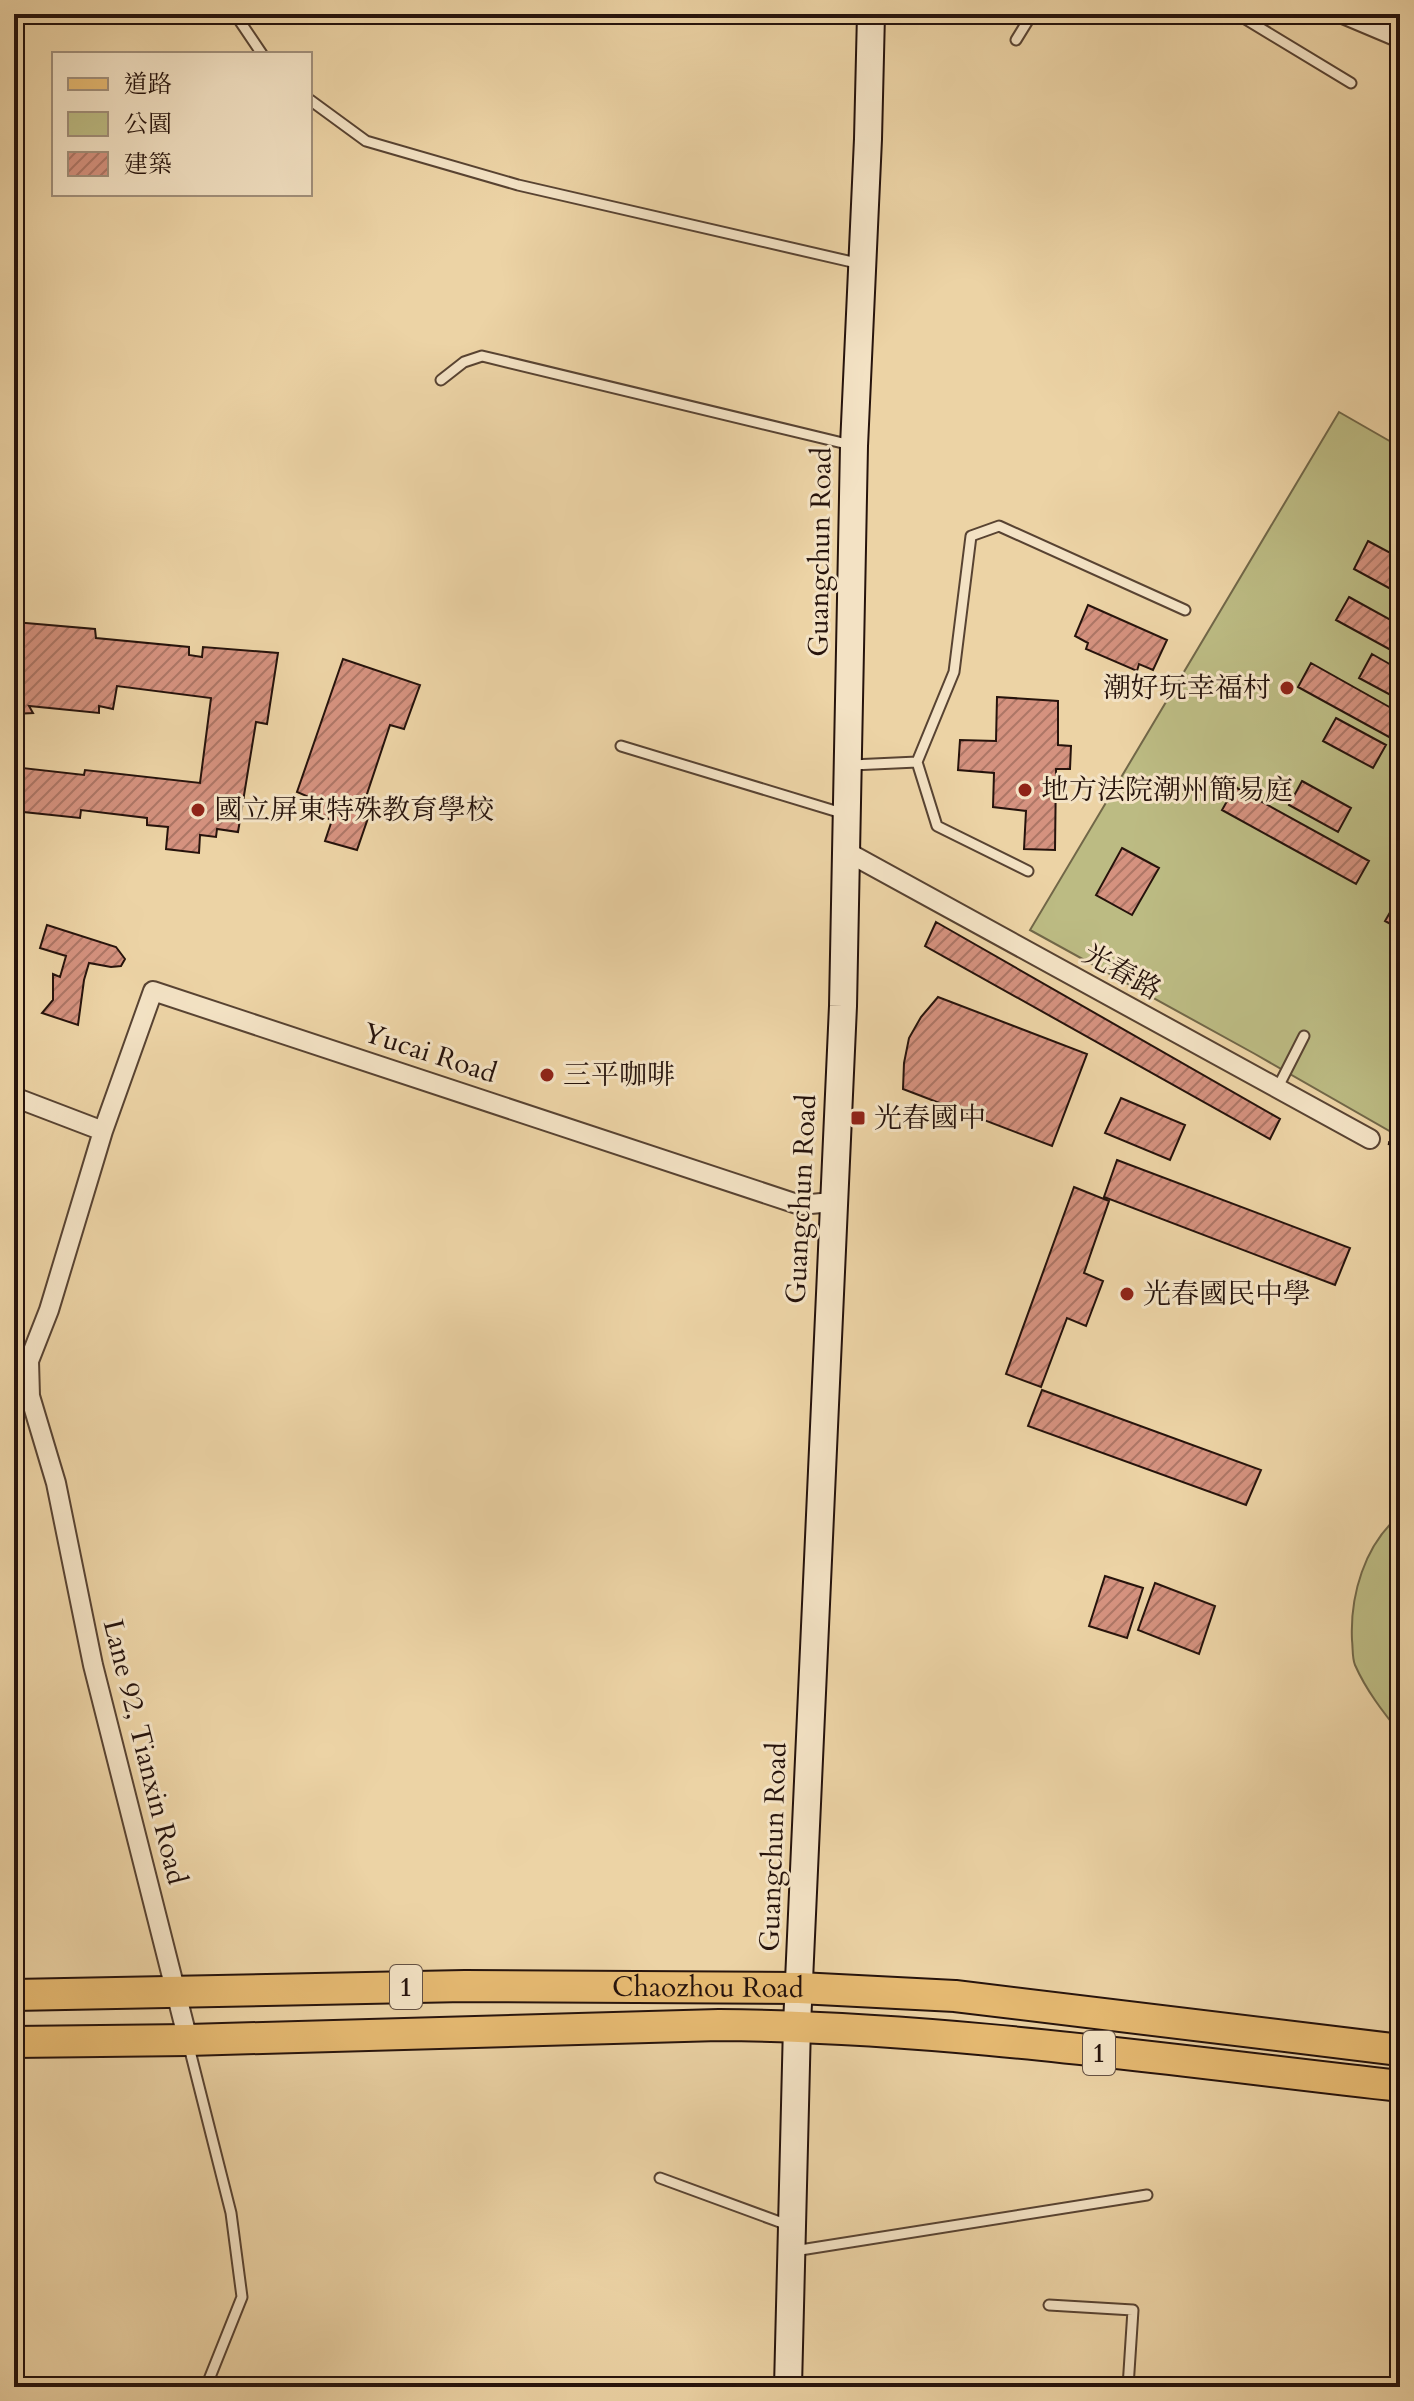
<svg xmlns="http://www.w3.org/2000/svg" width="1414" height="2401" font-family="Cardo,'Noto Serif TC',serif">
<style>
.green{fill:#bcbb83;stroke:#716748;stroke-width:2}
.building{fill:url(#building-hatch);stroke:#26130c;stroke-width:2}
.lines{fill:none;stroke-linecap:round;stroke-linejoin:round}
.service-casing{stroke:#584332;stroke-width:13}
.minor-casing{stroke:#584332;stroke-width:22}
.secondary-casing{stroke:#26130c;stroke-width:30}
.primary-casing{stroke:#26130c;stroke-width:34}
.path{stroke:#26130c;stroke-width:4;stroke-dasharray:2 4;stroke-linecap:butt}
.service{stroke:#f3e2c4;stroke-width:9}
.minor{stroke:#f3e2c4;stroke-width:18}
.secondary{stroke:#f3e2c4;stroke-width:26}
.primary{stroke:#e6ba72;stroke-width:30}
.poi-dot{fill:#8f2418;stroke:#f3e2c4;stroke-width:3}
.labels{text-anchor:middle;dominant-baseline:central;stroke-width:6;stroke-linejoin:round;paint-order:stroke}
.shield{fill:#f3e2c4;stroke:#645143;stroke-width:2}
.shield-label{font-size:26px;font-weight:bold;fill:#26130c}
.street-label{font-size:28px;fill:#26130c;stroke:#f3e2c4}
.poi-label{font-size:28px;fill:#26130c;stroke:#f3e2c4;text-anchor:start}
</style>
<defs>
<pattern id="building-hatch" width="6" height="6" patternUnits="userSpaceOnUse" patternTransform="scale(2)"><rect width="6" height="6" fill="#d5927f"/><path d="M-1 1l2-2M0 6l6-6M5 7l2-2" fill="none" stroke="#ad7666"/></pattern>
</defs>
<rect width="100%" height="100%" fill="#ecd3a5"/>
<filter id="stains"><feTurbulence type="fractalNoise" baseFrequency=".0025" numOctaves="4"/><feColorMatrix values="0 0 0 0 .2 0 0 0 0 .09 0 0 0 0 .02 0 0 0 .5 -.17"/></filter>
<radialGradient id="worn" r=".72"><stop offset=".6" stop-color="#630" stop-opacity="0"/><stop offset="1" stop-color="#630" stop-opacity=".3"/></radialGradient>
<path class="green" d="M1339,412L1400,447V1137L1255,1054L1030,930Z
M1400,1515V1733C1383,1712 1366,1690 1355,1665C1352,1658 1353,1648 1352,1640C1350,1596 1364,1545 1400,1515Z"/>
<path class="building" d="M1368,541L1400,558V594L1354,569Z
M1349,597L1400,625V655L1336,620Z
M1088,605L1167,640L1153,670L1139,664L1137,671L1086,649L1088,643L1075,636Z
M14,622L95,629L96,638L189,647V655L202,657L203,647L278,653L267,724L256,722L238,832L217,829L216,837L200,835L199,853L166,849L168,827L147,825V818L81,810L80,818L14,811V767L84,775L85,770L200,783L211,698L117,686L113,709L99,706V713L29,706L33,713L14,714Z
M1372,654L1400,670V700L1359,678Z
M343,659L420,685L404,729L390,725L360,815L368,818L357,850L325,841L332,820L305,810L309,797L297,792Z
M1311,663L1400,713V743L1298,687Z
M997,697L1058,701V745L1071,746L1070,769H1056L1055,850L1024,849L1026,811L993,807L994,773L958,770L960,740L996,741Z
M1336,718L1386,745L1373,768L1323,741Z
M1302,781L1351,808L1338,832L1289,805Z
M1235,787L1369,861L1356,884L1222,810Z
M1122,848L1159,868L1132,915L1096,895Z
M1400,895V929L1385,921Z
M936,922L1280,1119L1270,1139L925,946Z
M47,925L116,947L125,959L121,966L111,967L89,963L84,980L78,1025L42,1013L53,1000V974L60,977L66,956L40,948Z
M938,997L1087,1054L1052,1146L903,1089L904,1063L909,1038L921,1017Z
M1121,1098L1185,1125L1170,1160L1105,1133Z
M1117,1160L1350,1248L1335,1285L1104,1197Z
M1074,1187L1109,1201L1084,1273L1103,1281L1086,1326L1067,1318L1041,1387L1006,1374Z
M1042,1390L1261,1470L1246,1505L1028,1426Z
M1105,1576L1143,1588L1127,1638L1089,1626Z
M1155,1583L1215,1606L1199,1654L1138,1630Z"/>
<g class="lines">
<g class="service-casing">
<path id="service" d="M235,14L262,54
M1237,14L1351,83
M1016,40L1032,14
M310,100L366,141L518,185L861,264
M441,380L464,362L482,356L851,445
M621,746L845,814
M852,765L917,762
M1028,871L937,826L917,762L954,672L971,536L999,526L1185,610
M1277,1089L1304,1036
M188,2043L231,2213L242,2297L206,2387
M660,2178L788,2225
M794,2251L1147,2195
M1049,2305L1133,2310L1128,2387"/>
</g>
<g class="minor-casing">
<path id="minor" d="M1343,14L1400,38
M847,852L1370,1139
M14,1097L103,1131
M188,2040L93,1665L56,1483L30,1396L29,1361L49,1310L103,1131L153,991L800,1205L832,1202"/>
</g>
<g class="secondary-casing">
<path id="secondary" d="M788,2387L797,2025L843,1006L854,446L868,139L871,14"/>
</g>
<g class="primary-casing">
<g id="primary">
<path id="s1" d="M14,1995L465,1986L799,1988L955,1996L1400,2050"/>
<path d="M14,2042L188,2040L719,2025C945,2027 1175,2061 1400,2086"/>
</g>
</g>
<path class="path" d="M1388,1143L1400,1145"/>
<use href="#service" class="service"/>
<use href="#minor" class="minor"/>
<use href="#secondary" class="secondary"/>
<use href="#primary" class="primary"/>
</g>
<g class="poi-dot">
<circle cx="1287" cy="688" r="8"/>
<circle cx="1025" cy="790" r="8"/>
<circle cx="198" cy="810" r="8"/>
<circle cx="547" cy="1075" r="8"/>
<rect x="850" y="1110" width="16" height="16" rx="4"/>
<circle cx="1127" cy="1294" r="8"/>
</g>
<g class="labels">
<g class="shield">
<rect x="390" y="1965" width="32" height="44" rx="6"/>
<rect x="1083" y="2031" width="32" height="44" rx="6"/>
</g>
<g class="shield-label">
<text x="406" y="1987">1</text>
<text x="1099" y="2053">1</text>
</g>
<g class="street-label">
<text transform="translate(820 552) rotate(-89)">Guangchun Road</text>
<text transform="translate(1122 972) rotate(29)">光春路</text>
<text transform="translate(430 1053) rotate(18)">Yucai Road</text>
<text transform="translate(801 1199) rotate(-87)">Guangchun Road</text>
<text transform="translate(145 1752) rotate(76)">Lane 92, Tianxin Road</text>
<text transform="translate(773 1847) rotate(-88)">Guangchun Road</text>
<text stroke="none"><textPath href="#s1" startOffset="694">Chaozhou Road</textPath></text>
</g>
<g class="poi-label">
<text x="1271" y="688" text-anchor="end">潮好玩幸福村</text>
<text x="1041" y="790">地方法院潮州簡易庭</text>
<text x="214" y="810">國立屏東特殊教育學校</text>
<text x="563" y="1075">三平咖啡</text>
<text x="874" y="1118">光春國中</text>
<text x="1143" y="1294">光春國民中學</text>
</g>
</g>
<rect width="1414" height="2401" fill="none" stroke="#ecd3a5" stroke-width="48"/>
<rect x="16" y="16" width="1382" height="2369" fill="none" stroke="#26130c" stroke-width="4"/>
<rect x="24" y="24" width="1366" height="2353" fill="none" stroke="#26130c" stroke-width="2"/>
<rect x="52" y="52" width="260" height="144" fill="#f3e2c4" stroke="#a18f7a" stroke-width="2"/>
<rect x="68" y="78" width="40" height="12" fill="#e6ba72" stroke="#a18f7a" stroke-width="2"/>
<text x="124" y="92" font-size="24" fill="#26130c">道路</text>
<rect x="68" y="112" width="40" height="24" fill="#bcbb83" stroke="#a18f7a" stroke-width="2"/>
<text x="124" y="132" font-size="24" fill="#26130c">公園</text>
<rect x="68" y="152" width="40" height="24" fill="url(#building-hatch)" stroke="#a18f7a" stroke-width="2"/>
<text x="124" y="172" font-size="24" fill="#26130c">建築</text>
<rect width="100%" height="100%" filter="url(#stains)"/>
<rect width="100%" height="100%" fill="url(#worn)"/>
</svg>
